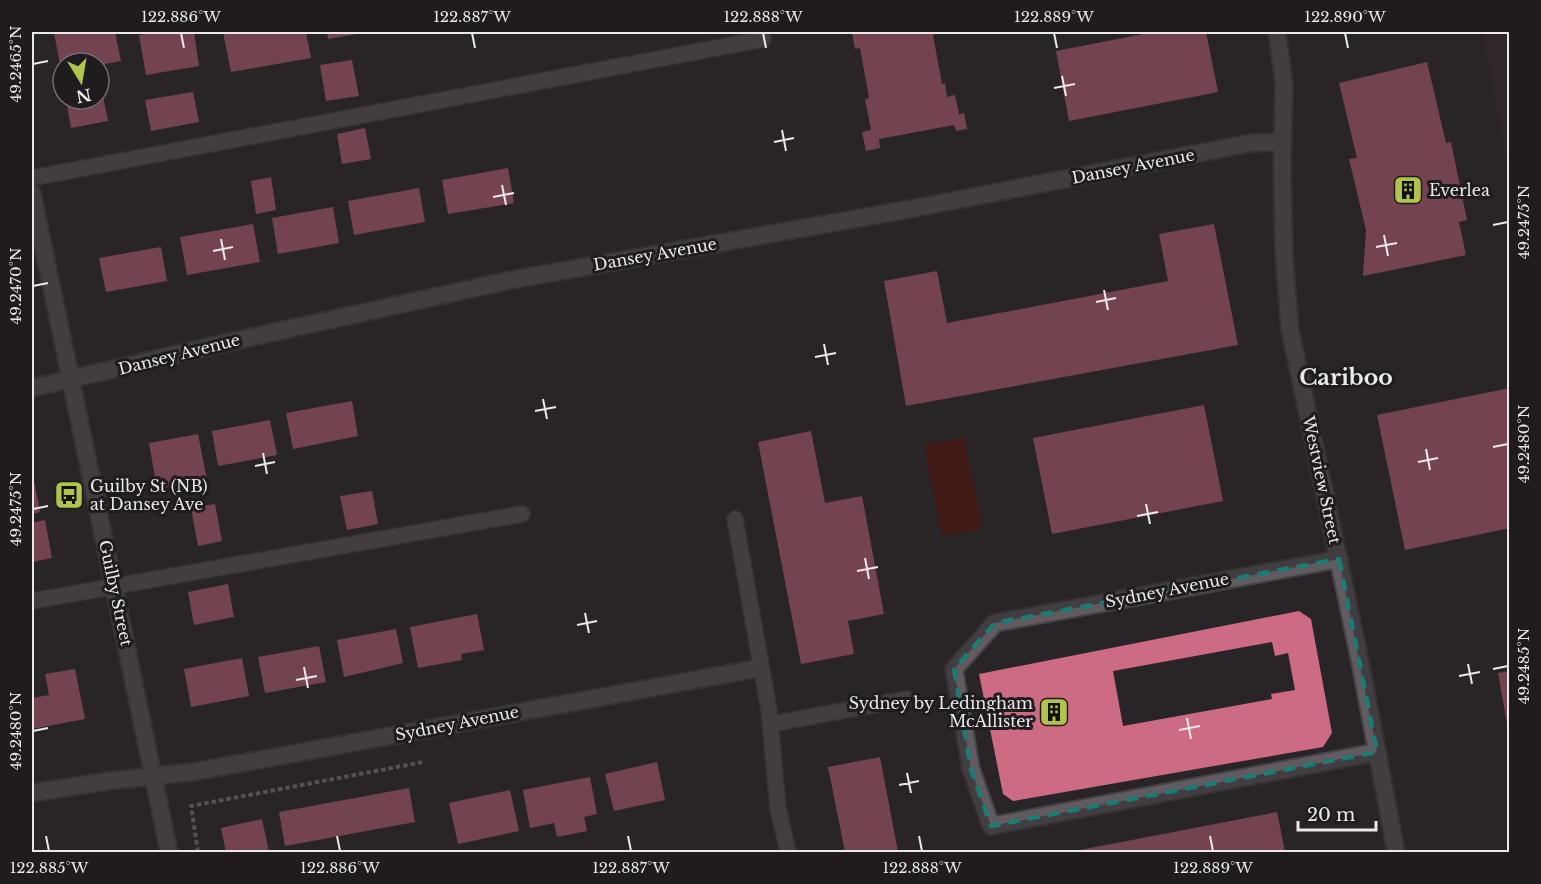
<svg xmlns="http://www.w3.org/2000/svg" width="1541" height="884" font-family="'Libre Baskerville',serif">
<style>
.built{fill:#362c32}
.green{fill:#5e0f00}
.building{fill:#cc6b82;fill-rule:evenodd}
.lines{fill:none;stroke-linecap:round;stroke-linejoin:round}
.service-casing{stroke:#454244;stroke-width:18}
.minor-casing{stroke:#454244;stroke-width:20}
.tertiary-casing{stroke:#454244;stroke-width:20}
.path{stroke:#8b8789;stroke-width:4;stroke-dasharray:4.5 3;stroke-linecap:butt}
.service{stroke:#615b5f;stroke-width:15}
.minor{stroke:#615b5f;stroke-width:16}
.tertiary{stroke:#615b5f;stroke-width:16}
.marked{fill:none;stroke:#1a7c74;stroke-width:4.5;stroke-dasharray:12 8;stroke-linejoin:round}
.ticks{fill:none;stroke:#ebe8ea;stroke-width:2}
.labels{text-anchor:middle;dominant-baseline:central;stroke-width:6;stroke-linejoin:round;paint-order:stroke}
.street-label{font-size:16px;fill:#ebe8ea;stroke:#1f1b1e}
.poi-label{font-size:16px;fill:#ebe8ea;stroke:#1f1b1e;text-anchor:start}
.district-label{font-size:22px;font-weight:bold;fill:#ebe8ea;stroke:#1f1b1e}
.neatline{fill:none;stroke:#ebe8ea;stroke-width:2}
.ticks-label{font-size:15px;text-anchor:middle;fill:#ebe8ea}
</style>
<rect width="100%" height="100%" fill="#292427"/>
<path class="built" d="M1482,32H1509V175Z"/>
<path class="green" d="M964,437L982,529L942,536L924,445Z"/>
<path class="building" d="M62,32H115L121,61L99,65V63H63L62,75L54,33Z
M156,32H194L199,66L146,75L139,35Z
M223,32H306L311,58L231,72Z
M327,32H362V33L328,39Z
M852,32H935V34L933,35L942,84L945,83L947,97L955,95L959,114L964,113L967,129L956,131L954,125L879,139L880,148L866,151L862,132L871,130L865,99L869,98L860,48L855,49Z
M1154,32H1206L1218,92L1069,121L1056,51Z
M352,60L359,96L326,101L320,65Z
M1427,62L1446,143L1451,142L1467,220L1459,222L1466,255L1363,276L1366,230L1349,159L1357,158L1339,83Z
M99,76L108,121L71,128L66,99H99Z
M193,92L199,122L151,131L145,100Z
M365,128L371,159L342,164L337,134Z
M508,168L514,203L448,214L442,180Z
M271,177L276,210L256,214L251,181Z
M419,188L425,222L354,235L348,201Z
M333,207L339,243L278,254L272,218Z
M253,224L260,262L187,275L180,237Z
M1214,224L1238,345L906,406L884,281L937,271L947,323L1168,281L1159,234Z
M161,247L167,281L106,292L99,258Z
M1510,388V528L1405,550L1377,415Z
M352,401L358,436L293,449L286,413Z
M1204,405L1223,501L1052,534L1033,438Z
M270,420L277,455L218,466L212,431Z
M811,431L825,503L862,496L884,614L848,621L854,654L801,664L758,442Z
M198,434L207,480L157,489L149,443Z
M32,470L40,512L32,514Z
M372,491L378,524L347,530L340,496Z
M215,504L222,541L198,546L191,508Z
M45,520L52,558L32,562V523Z
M228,584L234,617L194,625L188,592Z
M1299,611L1311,619L1332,733L1323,747L1013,801L1003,794L979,674ZM1272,642L1275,656L1288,653L1295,690L1271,694L1272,699L1123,726L1113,671Z
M477,614L484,650L461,654L462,660L418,668L410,627Z
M396,629L403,663L344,677L337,640Z
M319,646L326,682L265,693L258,657Z
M242,658L249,696L191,707L184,669Z
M75,669L85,719L32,729V698L49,695L45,674Z
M1510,671V729H1508L1498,673Z
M880,757L898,852H845L828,767Z
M657,762L665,800L614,811L605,774Z
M590,777L597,814L584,817L587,831L557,837L554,823L530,828L523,790Z
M409,788L415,822L285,846L279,812Z
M510,790L519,831L458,844L449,803Z
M1277,812L1285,852H1075V851Z
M262,819L269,852H226L221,828Z"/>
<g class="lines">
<g class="service-casing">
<path id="service" d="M32,178L763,39
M735,519L769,710L778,808L788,852
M32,601L522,514
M771,724L906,699"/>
</g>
<g class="minor-casing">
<path id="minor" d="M32,388L225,343L511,280L905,210L1251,143L1283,142
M1339,559L995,623L954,669L971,769L991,826L1377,752
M32,793L108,781L193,772L760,668"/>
</g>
<g class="tertiary-casing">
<path id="tertiary" d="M1277,32L1284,84L1282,166L1284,255L1290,330L1360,661L1396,852
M32,193L169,852"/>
</g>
<path class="path" d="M198,852L191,806L423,762"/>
<use href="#service" class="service"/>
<use href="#minor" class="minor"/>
<use href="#tertiary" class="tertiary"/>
</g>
<path d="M0 0H1541V884H0ZM1339,559L1377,752L991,826L971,769L954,669L995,623Z" fill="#292427" fill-opacity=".55" fill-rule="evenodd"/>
<path class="marked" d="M1339,559L1377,752L991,826L971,769L954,669L995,623Z"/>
<path class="ticks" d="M181,33L184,48M472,33L475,48M763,33L766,48M1054,33L1057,48M1345,33L1348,48M33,64L48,61M1062,76L1066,96M1054,88L1075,84M782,130L786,151M774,142L794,138M502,185L506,205M493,197L514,193M1493,225L1508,222M1384,235L1388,256M221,239L225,260M1376,247L1397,243M213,251L233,247M33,286L48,283M1104,290L1108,310M1096,302L1116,298M824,344L828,365M815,357L836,353M543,399L547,419M535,411L556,407M1493,447L1508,444M1426,449L1430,470M263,453L267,474M1418,462L1438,458M255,466L275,462M1146,504L1150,524M33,509L48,506M1137,516L1158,512M865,558L869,579M857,571L878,567M585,613L589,633M577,625L597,621M1468,664L1472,684M304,667L308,688M1493,669L1508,666M1459,676L1480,672M296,680L317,676M1187,718L1191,739M1179,730L1200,726M33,731L48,728M907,773L911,793M899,785L919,781M46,836L49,851M337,836L340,851M628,836L631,851M919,836L922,851M1210,836L1213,851"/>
<defs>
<g id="building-square" transform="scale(1.5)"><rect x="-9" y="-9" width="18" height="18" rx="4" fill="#b2c34c" stroke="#1f1b1e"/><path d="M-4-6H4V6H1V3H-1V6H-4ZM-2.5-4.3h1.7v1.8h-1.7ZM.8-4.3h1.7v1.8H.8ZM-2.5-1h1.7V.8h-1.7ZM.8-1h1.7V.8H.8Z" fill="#111"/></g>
<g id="bus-square" transform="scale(1.5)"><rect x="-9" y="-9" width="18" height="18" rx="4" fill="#b2c34c" stroke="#1f1b1e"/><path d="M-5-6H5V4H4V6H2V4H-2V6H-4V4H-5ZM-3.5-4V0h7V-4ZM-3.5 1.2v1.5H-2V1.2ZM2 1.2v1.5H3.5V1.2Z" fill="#111"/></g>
</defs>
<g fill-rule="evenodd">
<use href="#building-square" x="1408" y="190"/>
<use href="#bus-square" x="69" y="495"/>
<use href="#building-square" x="1054" y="712"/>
</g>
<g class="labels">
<g class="street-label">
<text transform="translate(1133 166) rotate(-11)">Dansey Avenue</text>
<text transform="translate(655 254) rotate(-10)">Dansey Avenue</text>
<text transform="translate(179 354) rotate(-14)">Dansey Avenue</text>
<text transform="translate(1322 480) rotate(78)">Westview Street</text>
<text transform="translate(1167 590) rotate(-11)">Sydney Avenue</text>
<text transform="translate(116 593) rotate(78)">Guilby Street</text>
<text transform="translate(457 723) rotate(-11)">Sydney Avenue</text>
</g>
<g class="poi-label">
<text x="1429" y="190">Everlea</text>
<text x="90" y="486">Guilby St (NB)<tspan x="90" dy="18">at Dansey Ave</tspan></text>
<text x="1033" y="703" text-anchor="end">Sydney by Ledingham<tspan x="1033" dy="18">McAllister</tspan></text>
</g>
<g class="district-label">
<text x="1346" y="377">Cariboo</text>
</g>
</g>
<rect width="1541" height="884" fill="none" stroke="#1f1b1e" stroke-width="66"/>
<g transform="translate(81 81) rotate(169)"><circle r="28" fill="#1f1b1e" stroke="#716d70" stroke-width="1.5"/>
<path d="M0-4.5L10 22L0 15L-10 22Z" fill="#b2c34c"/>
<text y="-9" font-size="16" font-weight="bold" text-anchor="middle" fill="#ebe8ea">N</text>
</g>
<path d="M1298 821v9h78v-9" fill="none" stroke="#ebe8ea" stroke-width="3"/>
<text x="1307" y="821" font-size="18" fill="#ebe8ea" stroke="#1f1b1e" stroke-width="4.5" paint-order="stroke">20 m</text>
<rect x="33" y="33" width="1475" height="818" class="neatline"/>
<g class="ticks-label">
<text x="181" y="22">122.886°W</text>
<text x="472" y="22">122.887°W</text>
<text x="763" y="22">122.888°W</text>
<text x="1054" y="22">122.889°W</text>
<text x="1345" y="22">122.890°W</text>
<text transform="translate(16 64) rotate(-90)" y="5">49.2465°N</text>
<text transform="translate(1524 222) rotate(-90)" y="5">49.2475°N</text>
<text transform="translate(16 286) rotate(-90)" y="5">49.2470°N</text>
<text transform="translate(1524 444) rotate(-90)" y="5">49.2480°N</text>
<text transform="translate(16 509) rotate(-90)" y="5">49.2475°N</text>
<text transform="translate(1524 666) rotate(-90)" y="5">49.2485°N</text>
<text transform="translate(16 731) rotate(-90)" y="5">49.2480°N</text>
<text x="49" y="873">122.885°W</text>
<text x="340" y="873">122.886°W</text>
<text x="631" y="873">122.887°W</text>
<text x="922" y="873">122.888°W</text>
<text x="1213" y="873">122.889°W</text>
</g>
</svg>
